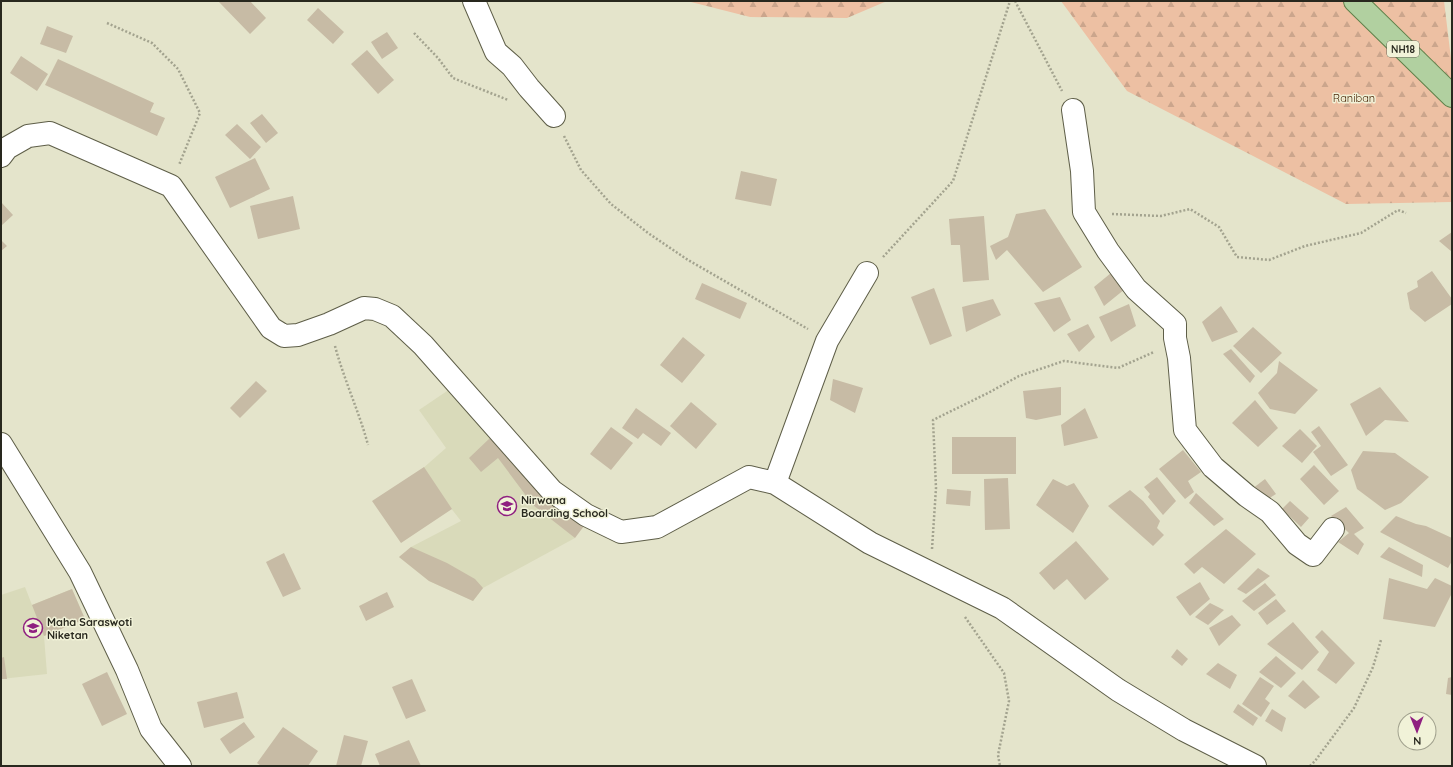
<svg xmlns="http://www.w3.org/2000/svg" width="1453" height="767" font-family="Quicksand,sans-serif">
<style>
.built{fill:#d9daba}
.forest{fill:url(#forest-firs)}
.building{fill:#c7bba5}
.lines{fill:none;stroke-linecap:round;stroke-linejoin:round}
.street-casing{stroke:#5e5e48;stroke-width:24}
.primary-casing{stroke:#5f8049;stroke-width:24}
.path{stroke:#a3a38f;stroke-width:2.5;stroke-dasharray:2 2;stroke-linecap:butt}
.street{stroke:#fff;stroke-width:22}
.primary{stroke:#b1d0a0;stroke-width:22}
.labels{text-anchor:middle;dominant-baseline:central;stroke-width:3;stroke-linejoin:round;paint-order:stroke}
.shield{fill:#f1f2d8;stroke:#646556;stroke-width:1}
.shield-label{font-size:10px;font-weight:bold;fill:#28281e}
.park-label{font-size:11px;fill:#4c2709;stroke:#f1f2d8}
.poi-label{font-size:11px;font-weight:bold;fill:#28281e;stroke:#f1f2d8;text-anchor:start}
</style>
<defs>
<pattern id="forest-firs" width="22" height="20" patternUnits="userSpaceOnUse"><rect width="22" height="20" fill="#edc0a3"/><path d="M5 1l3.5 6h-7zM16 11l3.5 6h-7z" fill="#cba58c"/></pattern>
</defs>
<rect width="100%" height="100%" fill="#e4e4cb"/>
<path class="built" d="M450,389L490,438L542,492L575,538L483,588L473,601L429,581L399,557L411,547L461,521L421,470L446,448L419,410Z
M25,587L32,605L72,589L85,619L44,636L47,674L1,679V595Z"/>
<path class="forest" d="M687,1H887L847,18L750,17Z
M1061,1H1444L1452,67V202L1346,204L1127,91Z"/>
<path class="building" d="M218,1H250L266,18L250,34Z
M318,8L344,32L333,44L307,20Z
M47,26L73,36L66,53L40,44Z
M387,32L398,48L382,59L371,42Z
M367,50L394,80L378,94L351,64Z
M21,56L48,74L37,91L10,73Z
M58,59L154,103L150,112L165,118L157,136L45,85Z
M262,114L278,133L266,143L250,123Z
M237,124L261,147L250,159L225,135Z
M255,158L270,189L230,208L215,177Z
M741,171L777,179L771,206L735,199Z
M293,196L300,229L258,239L250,206Z
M1,202L13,215L1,226Z
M1045,209L1082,267L1043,292L1007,250L996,260L990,246L1008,237L1016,214Z
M984,216L989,280L963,282L960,245H951L949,219Z
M1452,232V252L1439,241Z
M1,240L7,246L1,251Z
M1432,271L1452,299V304L1425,322L1410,309L1407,293L1418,287L1417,281Z
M1111,273L1125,289L1104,306L1094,287Z
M702,283L747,303L740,319L695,299Z
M934,288L952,336L930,345L911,297Z
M1060,297L1071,320L1054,332L1034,303Z
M993,299L1001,315L966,332L962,307Z
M1129,304L1136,326L1111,342L1099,317Z
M1221,306L1238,332L1212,342L1202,322Z
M1088,324L1095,337L1079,352L1067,334Z
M1253,327L1282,353L1261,373L1233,346Z
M683,337L705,355L682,383L660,365Z
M1231,349L1255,376L1250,383L1223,354Z
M1279,361L1318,390L1295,414L1270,409L1258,393L1277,373Z
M833,379L863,388L855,413L830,400Z
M256,381L267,391L240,418L230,408Z
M1061,387V415L1036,420L1026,418L1023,391Z
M1380,387L1409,422L1385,420L1366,436L1350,404Z
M1255,400L1278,428L1258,447L1232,423Z
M691,402L717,424L696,449L670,426Z
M636,408L671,433L661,446L643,433L638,439L622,428Z
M1085,408L1098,438L1064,446L1061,425Z
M1319,426L1348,465L1331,476L1313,452L1321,446L1311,432Z
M611,427L633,443L611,470L590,454Z
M1300,429L1317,446L1302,463L1282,446Z
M952,437H1016V474H952Z
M490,438L542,492L587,522L575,538L533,505L498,458L481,472L469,458Z
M1183,450L1201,472L1188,481L1194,492L1185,499L1159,469Z
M1363,451L1395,453L1429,477L1401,503L1385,510L1357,489L1351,470Z
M1314,465L1339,491L1324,505L1300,479Z
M424,467L452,509L401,543L372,501Z
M1157,477L1176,501L1163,515L1148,497L1150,494L1144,487Z
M1008,478L1010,529L985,530L984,479Z
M1053,479L1067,486L1074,483L1089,506L1073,533L1036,505Z
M1265,479L1276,494L1263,502L1252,489Z
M947,489L971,491L970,506L946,504Z
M1130,490L1143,501L1160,521L1157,528L1164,535L1153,546L1108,506Z
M1196,493L1224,519L1214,526L1189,503Z
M1290,501L1309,518L1301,527L1282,509Z
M1346,507L1364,528L1354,534L1364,544L1358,555L1338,542L1349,533L1331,516Z
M1396,516L1416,524L1426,526L1452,538V561L1448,568L1380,532Z
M1226,529L1256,554L1224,584L1202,567L1194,574L1184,564Z
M1076,541L1109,579L1085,600L1067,579L1054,590L1039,573Z
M411,547L447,563L475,579L483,588L473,601L429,581L399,557Z
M1389,547L1423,565L1422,577L1380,557Z
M284,553L301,589L283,597L266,562Z
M1258,568L1270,576L1246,594L1237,589Z
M1389,578L1427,589L1435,578L1452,586V593L1435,627L1383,619Z
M1200,582L1210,599L1190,616L1176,597Z
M1265,583L1276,595L1254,611L1242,601Z
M72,589L85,619L44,636L32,605Z
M387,592L394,607L366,621L359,606Z
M1276,599L1286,611L1267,625L1258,613Z
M1210,603L1224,610L1208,625L1195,617Z
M1232,615L1241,625L1219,646L1209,628Z
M1293,622L1319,652L1302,670L1267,644Z
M1322,630L1355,663L1336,684L1317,670L1329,652L1315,637Z
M1177,649L1188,659L1182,666L1171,657Z
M1276,656L1296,673L1281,688L1259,672Z
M4,657L7,679H1V658Z
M1218,663L1237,675L1230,689L1206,674Z
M107,672L127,714L102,726L82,684Z
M1260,677L1274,686L1265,699L1270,703L1261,717L1242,704Z
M1452,677V695L1446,694L1448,678Z
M412,679L426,711L406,719L392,687Z
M1303,680L1320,697L1305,709L1288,696Z
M237,692L244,718L204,728L197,702Z
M1238,704L1258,718L1253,726L1233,712Z
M1272,709L1286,718L1282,732L1265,721Z
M244,722L255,737L230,754L220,739Z
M283,727L318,751L308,766H261L257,763Z
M344,735L368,741L361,766H336Z
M409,740L421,766H380L375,754Z"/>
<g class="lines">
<g class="street-casing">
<path id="street" d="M474,1L496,52L512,66L529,88L554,116
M1073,110L1082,171L1084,212L1108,251L1136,289L1175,324V338L1179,358L1185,430L1213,467L1247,496L1270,512L1297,544L1313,555L1333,529
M1,156L7,148L28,136L50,133L171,186L271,328L284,336L298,335L329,324L364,308L375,309L392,316L423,345L552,491L586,515L621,532L657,527L749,477L775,483L870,543L1002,608L1118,690L1184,730L1255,766
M1,444L80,572L127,670L151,729L180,766
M775,483L827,341L867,273"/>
</g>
<g class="primary-casing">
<path id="primary" d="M1355,1L1452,96"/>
</g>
<path class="path" d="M1015,1L1062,91
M107,23L152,43L178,69L200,113L179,165
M414,33L438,58L453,78L508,100
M564,136L581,170L611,204L648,233L688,260L808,329
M1112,214L1161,216L1190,209L1219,227L1237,257L1269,260L1305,246L1361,233L1398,210L1406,213
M883,257L953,181L1010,1
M335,346C344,380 359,411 368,445
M932,549L936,488L933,420L988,393L1019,376L1064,361L1118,368L1154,352
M965,617L1004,673L1009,701L998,755L1000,766
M1310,766L1315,761L1354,708L1373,667L1381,640"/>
<use href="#street" class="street"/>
<use href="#primary" class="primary"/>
</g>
<defs>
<g id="school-ring" transform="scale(1)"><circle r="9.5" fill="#f1f2d8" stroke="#8f1f80" stroke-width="1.5"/><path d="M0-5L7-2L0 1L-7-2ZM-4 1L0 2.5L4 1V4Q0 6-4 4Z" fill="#8f1f80"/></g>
</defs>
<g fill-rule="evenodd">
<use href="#school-ring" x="507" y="506"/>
<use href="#school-ring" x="33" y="628"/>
</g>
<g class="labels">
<rect class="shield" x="1387" y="41" width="32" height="16" rx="3"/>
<g class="shield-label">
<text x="1403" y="49">NH18</text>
</g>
<g class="park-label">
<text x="1354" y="98">Raniban</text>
</g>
<g class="poi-label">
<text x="521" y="500">Nirwana<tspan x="521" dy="13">Boarding School</tspan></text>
<text x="47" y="622">Maha Saraswoti<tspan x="47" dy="13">Niketan</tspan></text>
</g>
</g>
<rect width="1453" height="767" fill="none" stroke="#28281e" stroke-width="4"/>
<g transform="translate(1417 731) rotate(179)"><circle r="19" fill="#f1f2d8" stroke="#a1a18e"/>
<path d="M0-3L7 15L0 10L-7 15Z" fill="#8f1f80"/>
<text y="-6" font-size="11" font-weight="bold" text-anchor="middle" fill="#28281e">N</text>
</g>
</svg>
